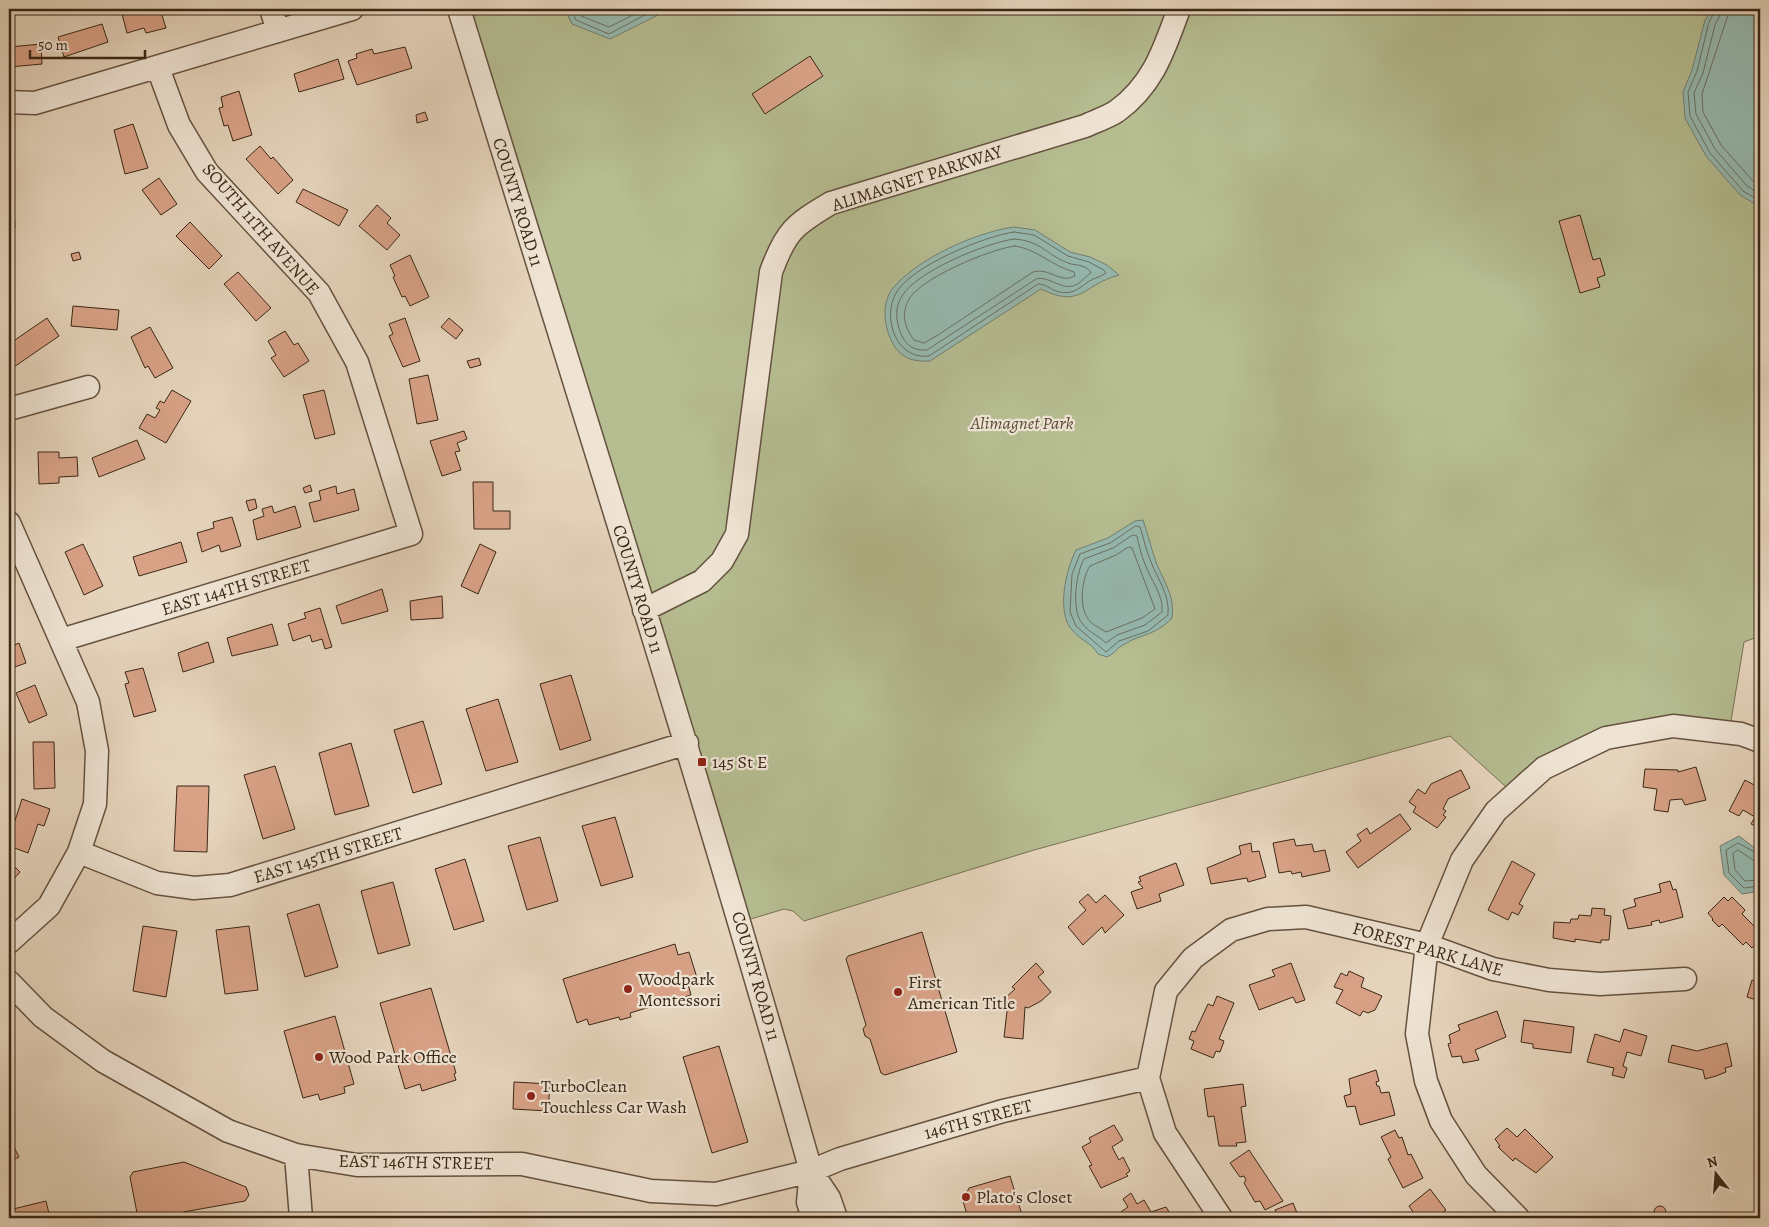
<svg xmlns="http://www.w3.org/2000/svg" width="1769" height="1227" font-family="Alegreya,serif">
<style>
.green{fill:#b5bd91;stroke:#787253}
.water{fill:#96b9b0;stroke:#717f72}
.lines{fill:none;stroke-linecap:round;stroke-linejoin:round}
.shore{stroke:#687062;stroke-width:1}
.building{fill:#d9a287;stroke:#3a2715}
.minor-casing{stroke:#65523f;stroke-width:25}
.minor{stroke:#efe4d4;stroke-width:22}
.poi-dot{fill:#8f2418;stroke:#efe4d4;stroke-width:2}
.labels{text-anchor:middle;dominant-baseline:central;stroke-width:4.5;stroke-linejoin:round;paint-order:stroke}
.street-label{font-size:18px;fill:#3a2715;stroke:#efe4d4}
.park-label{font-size:18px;font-style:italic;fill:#594c34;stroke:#efe4d4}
.poi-label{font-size:18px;fill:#3a2715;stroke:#efe4d4;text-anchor:start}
</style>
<rect width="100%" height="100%" fill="#e6d5bd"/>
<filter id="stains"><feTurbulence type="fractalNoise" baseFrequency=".004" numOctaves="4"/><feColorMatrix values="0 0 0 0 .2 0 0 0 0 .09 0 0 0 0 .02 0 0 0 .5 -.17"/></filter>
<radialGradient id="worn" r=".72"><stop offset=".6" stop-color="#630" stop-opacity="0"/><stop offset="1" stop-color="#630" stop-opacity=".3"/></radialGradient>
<path class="green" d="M459,9H565L572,24L656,16L664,9H1760V636L1744,642L1729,733L1606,738L1515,795L1450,736L1034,850L804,921L793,911L784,909L741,922Z"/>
<path class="water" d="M565,9H664L656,16L610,39L572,24Z
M1713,9H1760V207L1740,195L1706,156L1685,118L1683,92L1692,70L1705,20Z
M1014,227L1035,230L1070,252L1090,257L1107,265L1119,275C1082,285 1082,309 1041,289L930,361C913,362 900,358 892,342C884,326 881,303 893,288C918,258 977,232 1014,227Z
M1143,520C1148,534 1151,548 1156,562C1164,582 1175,596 1172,618C1153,637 1142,633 1123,645C1117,648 1114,654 1107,657L1098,654C1092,643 1080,640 1072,630C1056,612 1066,569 1076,550L1108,538L1135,521Z
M1739,836L1760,852V891L1742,894L1724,875L1720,846Z"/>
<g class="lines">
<path class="shore" d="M571,9L576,20L609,34L656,9
M577,9L581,16L609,27L645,9
M1716,9L1709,22L1697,71L1688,92L1690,116L1710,153L1743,191L1760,201
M1723,9L1715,25L1703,73L1694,93L1696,114L1715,149L1747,186L1760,194
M1730,9L1702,94L1703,112L1721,145L1752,180L1760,185
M1014,232L1034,235L1068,256L1089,262L1104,270L1106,273C1101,277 1093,278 1088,282C1078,289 1071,296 1056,291C1050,289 1046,284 1038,284L929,356C896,360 882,318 896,293C911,266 985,236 1014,232Z
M1014,239C1043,241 1048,257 1071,264C1078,265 1088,266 1091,273C1086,276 1083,280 1079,283C1064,294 1050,275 1036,279L927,350C916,351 907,347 902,336C896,323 894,308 902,296C917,271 986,243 1014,239Z
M1015,246C1037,249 1052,266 1074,272L1075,276C1060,284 1049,267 1033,272L938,335L924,343L914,340C905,328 901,315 908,301C918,279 990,249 1015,246Z
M1136,526L1140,527C1144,539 1146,551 1151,562C1158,580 1170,595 1168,615L1148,631L1119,641L1106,652L1076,626L1070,612L1072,574L1080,554L1110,543Z
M1133,535L1137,536C1139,545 1141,555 1145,564C1150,579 1164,595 1162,612L1145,625L1117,635L1106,643C1099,636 1088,632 1082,623C1071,610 1076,573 1084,559L1113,548Z
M1129,547L1132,548L1155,609L1142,618L1106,632C1100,628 1090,624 1087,617C1079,605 1082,578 1090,566L1116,555Z
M1760,855L1738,843L1726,850L1729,873L1744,888L1760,886
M1760,862L1753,860L1738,850L1733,853L1735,870L1745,881L1760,880"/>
</g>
<path class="building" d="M139,9H160L166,28L146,33L144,28L127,33L122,14Z
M102,24L108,42L64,57L58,37Z
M41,44L42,64L9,67V47Z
M405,47L412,68L357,85L348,61L357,58L356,54L372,49L374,54Z
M810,56L823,76L765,114L752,94Z
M338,59L344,79L299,92L294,74Z
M239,91L252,135L233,141L228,125L224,126L219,108L223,107L221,97Z
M425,112L428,120L417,123L416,115Z
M133,124L148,168L125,174L114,130Z
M260,146L271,159L273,157L293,180L278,194L246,159Z
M159,178L177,204L161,215L142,190Z
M303,189L348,210L339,226L296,202Z
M377,205L391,218L387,223L400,235L387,250L359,226Z
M9,209H14L15,228L9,229V245Z
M1580,215L1593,260L1600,258L1605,275L1597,278L1600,287L1580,293L1559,221Z
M190,222L222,256L209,269L176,236Z
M79,252L81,259L73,261L71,254Z
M410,255L429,297L410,306L405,296L402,297L393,277L395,276L390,265Z
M9,269H12L14,300L9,301Z
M238,272L271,308L256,321L224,284Z
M73,306L119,310L117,330L71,326Z
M47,318L59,336L11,369L9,365V344Z
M405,318L420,361L403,367L389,336L393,334L389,324Z
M449,318L463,330L456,339L441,327Z
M150,327L173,368L155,378L148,366L145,368L131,337Z
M285,331L294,345L298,343L309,361L284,377L271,358L276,355L268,341Z
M479,358L481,365L470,368L467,361Z
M428,375L438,420L417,424L409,379Z
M172,390L191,401L166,443L139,428L147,414L155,418L160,410L156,408L160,401L164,403Z
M324,390L335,434L315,439L303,395Z
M464,431L467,439L457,443L460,451L455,452L461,470L442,476L430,441Z
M137,440L145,459L99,477L92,458Z
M38,452H59V458L77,457L78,476L59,477V483L39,484Z
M473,482H493V511H510V529H474Z
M310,485L312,491L305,493L303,488Z
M336,486L337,494L354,489L359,510L314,522L309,503L321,500L319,491Z
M255,499L257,508L249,511L246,501Z
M272,506L274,513L295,506L301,527L257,540L253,520L264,516L262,509Z
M232,517L241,546L221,552L219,545L202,552L197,533L214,528L213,522Z
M181,542L187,562L139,576L133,557Z
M83,544L103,586L84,595L65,552Z
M480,544L496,552L478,594L461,586Z
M382,589L388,611L342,624L336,606Z
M442,596L443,618L411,620L410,601Z
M320,608L332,647L325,649L322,639L312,642L310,635L293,641L288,624L306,618L304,613Z
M272,624L278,645L232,656L227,638Z
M9,637L12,646L19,643L26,663L9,669Z
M208,642L214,662L183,672L178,653Z
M143,668L156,711L134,717L125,684L129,683L125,672Z
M571,675L591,740L560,750L540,684Z
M35,685L47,715L29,723L16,693Z
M498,699L518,762L486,771L466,709Z
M423,721L442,784L413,793L394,730Z
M33,742H54L55,788L34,789Z
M351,743L369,806L335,815L319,753Z
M275,766L295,829L263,839L244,775Z
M1696,767L1706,800L1685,805L1682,799L1670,800L1668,812L1654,810L1657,789L1643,787L1645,769L1678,770V772Z
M1461,770L1470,788L1448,799L1443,809L1446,811L1443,815L1446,817L1437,828L1413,812L1416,807L1409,802L1418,789L1425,794L1431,784Z
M1745,780L1756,786L1758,783L1760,784V828L1751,824L1755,817L1743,810L1739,816L1729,811Z
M177,786H209L207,852L174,851Z
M22,799L50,809L44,826L38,824L28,853L9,846V839Z
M1400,814L1411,829L1358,868L1346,852L1361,841L1357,835L1367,828L1370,834Z
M615,817L633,877L601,886L582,826Z
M540,837L558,901L527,910L508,846Z
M1294,839L1296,846L1312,844L1314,852L1325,850L1330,871L1302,877L1301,872L1292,874L1291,871L1279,873L1273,843Z
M1251,843L1252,852L1259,851L1266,877L1248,882L1247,878L1211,884L1207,868L1241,854L1239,846Z
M465,859L484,921L454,930L435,869Z
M9,861L20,872L9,884Z
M1512,861L1535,874L1519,904L1523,906L1518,915L1512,912L1508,920L1488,910Z
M1176,863L1184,885L1159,894L1161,901L1137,909L1131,892L1143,888L1138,882L1141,881L1139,877Z
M1670,881L1673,890L1676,889L1683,917L1660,923L1659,920L1651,922L1652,925L1628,929L1623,910L1636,906L1634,899L1661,892L1659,884Z
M393,882L410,945L378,954L361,891Z
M1088,894L1096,903L1105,895L1124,915L1105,933L1102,927L1083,945L1068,927L1086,910L1079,902Z
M1724,897L1728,901L1732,897L1745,910L1742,914L1760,932V940L1752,948L1746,942L1743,945L1722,924L1719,927L1712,920L1713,919L1708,913Z
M319,904L338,967L305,977L287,914Z
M1592,908L1605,909L1604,915L1611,916L1609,940H1601V943L1575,939V942L1553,938L1554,922L1570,923L1571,919H1578L1579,915L1591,916Z
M143,926L177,931L166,997L133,991Z
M249,926L258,990L225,994L216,930Z
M922,932L957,1052L885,1075L881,1073L870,1039L865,1036L863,1029L866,1025L846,959L848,956Z
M675,944L678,955L689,952L698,981L688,984L691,995L684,997L685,1001L674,1004L673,1000L630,1013L631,1017L620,1020L619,1017L589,1025L587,1019L577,1023L563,979Z
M1036,963L1044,972L1038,977L1051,992L1041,1001L1028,1008L1025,1007L1023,1039L1004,1037L1008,1003L1004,999L1015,989L1012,987Z
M1291,963L1305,1000L1296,1003L1293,997L1259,1010L1249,985L1275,976L1272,970Z
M1349,971L1364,978L1361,987L1382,996L1375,1010L1368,1013L1363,1011L1360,1016L1336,1003L1343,990L1334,987L1341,973L1347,976Z
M1757,974H1760V1001L1747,997L1752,980L1755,981Z
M431,988L456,1073L454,1074L456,1080L422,1091L420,1084L405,1089L380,1003Z
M1217,996L1234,1003L1219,1039L1224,1041L1220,1052L1216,1051L1213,1058L1191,1049L1194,1041L1189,1039L1192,1031L1195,1032L1208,1004L1213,1006Z
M1497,1011L1506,1037L1475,1050L1479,1060L1463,1063L1461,1056L1452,1057L1448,1044L1451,1043L1449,1035L1460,1030L1458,1025Z
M335,1016L354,1084L344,1087L345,1093L320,1100L318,1094L303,1098L284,1031Z
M1524,1020L1574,1027L1571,1053L1533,1048V1044L1521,1042Z
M1624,1029L1647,1036L1641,1056L1627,1052L1623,1066L1627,1068L1624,1078L1612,1075L1614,1068L1587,1062L1595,1034L1620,1042Z
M1727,1043L1732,1066L1725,1068L1726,1072L1716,1076L1705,1079L1703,1070L1668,1062L1672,1045L1697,1051Z
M719,1046L748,1142L712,1153L683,1057Z
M1376,1070L1379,1081L1376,1082L1377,1086H1379L1381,1093L1389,1092L1395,1115L1360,1125L1355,1106L1347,1107L1344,1096L1351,1094L1349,1079Z
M514,1082L550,1084L548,1111L513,1109Z
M1243,1084L1246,1106L1241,1107L1246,1142L1236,1143L1237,1146H1219L1214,1116L1208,1117L1204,1089Z
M1114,1125L1123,1140L1112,1147L1119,1160L1123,1157L1130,1171L1126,1174L1128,1176L1101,1188L1089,1166L1092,1165L1082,1147L1091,1142L1089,1138Z
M1507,1128L1517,1137L1525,1129L1553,1157L1536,1173L1515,1158L1513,1161L1498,1147L1500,1146L1495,1139Z
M1395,1130L1399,1138L1402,1137L1408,1155L1411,1154L1423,1178L1403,1188L1388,1159L1391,1157L1381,1137Z
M9,1137L19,1157L9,1162Z
M1249,1150L1283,1201L1265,1210L1260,1201L1255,1202L1244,1183L1246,1180L1244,1176L1240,1177L1230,1163Z
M184,1162L246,1187L249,1195L245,1201L150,1218H138L130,1177L133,1172Z
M1010,1176L1023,1218H968L963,1201L969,1188Z
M1430,1189L1446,1210L1442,1213L1446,1218H1417L1409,1206Z
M1131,1193L1137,1204L1144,1200L1151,1212L1166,1207L1173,1218H1120L1118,1214L1128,1207L1123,1199Z
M46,1201L50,1218H9V1210Z
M1293,1203L1299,1218H1278L1275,1210Z
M1654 1212a6 6 0 1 1 12 0a6 6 0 1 1-12 0Z"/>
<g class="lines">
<g class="minor-casing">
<path id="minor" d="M271,9L278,31
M459,9C578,396 701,781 811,1171L829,1198L836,1218
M9,102L35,103L352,9
M9,409L88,387
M9,523L88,702L97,751L95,804L79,852L49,906L9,942
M644,610L702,581L722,561L737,534L771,272C786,231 794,225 831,203L1085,126C1096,121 1108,117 1117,111C1154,84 1164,49 1179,9
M61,640L411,534L357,362L319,293L207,172L179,125L158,68
M79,852L157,883L194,888L230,885L687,743
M9,982L43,1017L103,1061L228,1131L296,1155L357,1165L522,1164L651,1191L716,1194L811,1171L840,1159L1003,1111L1148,1078
M296,1155L301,1218
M811,1171L808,1202L813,1218
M1221,1218L1165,1133L1148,1078L1166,991L1193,958L1231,930L1268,919L1306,917L1427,945L1493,969L1549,980L1600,984L1685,979
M1518,1218L1476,1175L1441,1121L1426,1081L1417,1034L1427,945L1462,860L1496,811L1544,768L1606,738L1673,726L1741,734L1760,741"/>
</g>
<use href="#minor" class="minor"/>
</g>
<g class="poi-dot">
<rect x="697" y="757" width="10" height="10" rx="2.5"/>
<circle cx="628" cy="989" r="5"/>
<circle cx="898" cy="992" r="5"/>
<circle cx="319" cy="1057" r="5"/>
<circle cx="531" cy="1096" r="5"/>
<circle cx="966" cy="1197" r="5"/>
</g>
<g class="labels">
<g class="street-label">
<text transform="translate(917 178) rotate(-18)">ALIMAGNET PARKWAY</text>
<text transform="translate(518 202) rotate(73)">COUNTY ROAD 11</text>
<text transform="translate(261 229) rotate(49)">SOUTH 11TH AVENUE</text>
<text transform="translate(236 587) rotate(-17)">EAST 144TH STREET</text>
<text transform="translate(638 589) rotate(73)">COUNTY ROAD 11</text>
<text transform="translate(328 855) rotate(-17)">EAST 145TH STREET</text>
<text transform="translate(1428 949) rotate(16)">FOREST PARK LANE</text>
<text transform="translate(756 976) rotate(74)">COUNTY ROAD 11</text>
<text transform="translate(978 1119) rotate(-15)">146TH STREET</text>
<text transform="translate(416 1162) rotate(1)">EAST 146TH STREET</text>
</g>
<g class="park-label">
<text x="1022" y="423">Alimagnet Park</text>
</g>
<g class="poi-label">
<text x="712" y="762">145 St E</text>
<text x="638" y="979">Woodpark<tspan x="638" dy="21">Montessori</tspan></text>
<text x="908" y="982">First<tspan x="908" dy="21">American Title</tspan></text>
<text x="329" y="1057">Wood Park Office</text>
<text x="541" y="1086">TurboClean<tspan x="541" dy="21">Touchless Car Wash</tspan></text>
<text x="976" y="1197">Plato's Closet</text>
</g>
</g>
<rect width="1769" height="1227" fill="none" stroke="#e6d5bd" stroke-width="30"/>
<rect x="10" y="10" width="1749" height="1207" fill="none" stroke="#3a2715" stroke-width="2.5"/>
<rect x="15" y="15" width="1739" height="1197" fill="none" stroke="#3a2715"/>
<g transform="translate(1716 1174) rotate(343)" stroke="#efe4d4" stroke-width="4" paint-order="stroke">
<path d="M0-4L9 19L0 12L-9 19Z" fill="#3a2715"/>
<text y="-8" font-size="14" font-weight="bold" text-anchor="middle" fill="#3a2715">N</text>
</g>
<path d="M30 50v8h115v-8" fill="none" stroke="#3a2715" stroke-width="2.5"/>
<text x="38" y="50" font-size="15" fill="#3a2715" stroke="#efe4d4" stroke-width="4" paint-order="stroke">50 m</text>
<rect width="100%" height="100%" filter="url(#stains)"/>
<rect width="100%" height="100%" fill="url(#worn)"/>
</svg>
